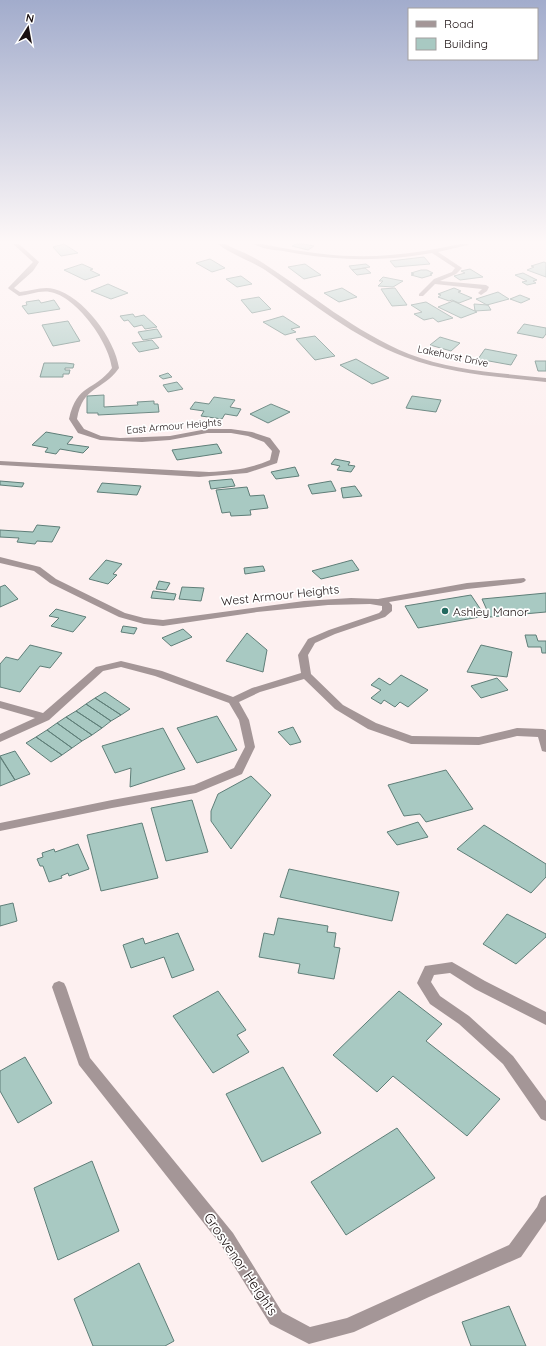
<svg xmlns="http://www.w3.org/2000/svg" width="546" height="1346" font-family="Quicksand,sans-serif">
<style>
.building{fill:#a8c9c2;stroke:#5f7e78}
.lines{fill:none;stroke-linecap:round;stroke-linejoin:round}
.street{fill:#a49697;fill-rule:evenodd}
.poi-dot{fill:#236a60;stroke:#fff;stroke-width:1.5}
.labels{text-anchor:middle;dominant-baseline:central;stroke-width:3.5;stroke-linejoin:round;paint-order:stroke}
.far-street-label{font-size:10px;fill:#1a0f10;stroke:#fff}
.street-label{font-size:12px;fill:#1a0f10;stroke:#fff}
.poi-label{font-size:12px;fill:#1a0f10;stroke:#fff;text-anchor:start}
.near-street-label{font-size:14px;fill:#1a0f10;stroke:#fff}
</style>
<rect width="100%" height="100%" fill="#fdf0f0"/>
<path class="building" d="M64,244L78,253L61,256L53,247Z
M296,244H304L314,246L308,250L292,246Z
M424,257L430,264L395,267L390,261Z
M210,259L225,268L212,272L196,263Z
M544,262L546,263V277L527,270L534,267L531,266Z
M82,264L93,269L90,270L100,275L85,280L64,270Z
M305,264L321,275L304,279L288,267Z
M366,264L370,267L352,270L349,266Z
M365,268L371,273L357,275L352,270Z
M470,269L483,277L460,280L454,276L465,273L461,271Z
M421,270H427L433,273L430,274L432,275L422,278L411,275L414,274L411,273Z
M523,273L537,280L533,281L536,283L527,285L522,282L527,281L515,275Z
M241,276L252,284L237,287L226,279Z
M383,277L403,281L393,287L378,286L383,281H379Z
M108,284L128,293L111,299L91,291Z
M342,288L357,297L339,302L324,293Z
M395,288L407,305L392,306L381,289Z
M454,288L461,291L458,292L472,298L459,303L452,300L449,301L438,297L441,295L438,294Z
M498,292L509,299L487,305L476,299Z
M520,295L530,299L521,303L510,299Z
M259,297L271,309L252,313L241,300Z
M39,300L41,303L54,300L60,309L28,314L22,306L27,305L26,302Z
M453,301L477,312L461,318L438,307Z
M426,302L453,318L438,322L433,318L424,320L414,314L422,312L411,305Z
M474,304L488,305L491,310L475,311Z
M133,314L135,317L144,315L157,327L145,329L142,325L134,327L128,320L124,321L120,316Z
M283,316L300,327L291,329L296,332L285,335L263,322Z
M68,321L80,341L53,346L42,325Z
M524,324L546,328V334L543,338L517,333Z
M157,329L162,337L143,340L138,332Z
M315,336L335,356L315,360L296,339Z
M440,337L460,343L451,351L430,345Z
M152,340L159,348L139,352L132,343Z
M485,349L517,355L511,365L478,359Z
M356,359L389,378L372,384L340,365Z
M535,361H546V371H538Z
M44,363H66L74,364L73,368H65V370H70L69,374H63V377H40Z
M168,373L172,377L163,379L159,376Z
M177,382L183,389L168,392L163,385Z
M104,395V407L138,405L137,402L154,401V404H158L159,412L98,415V413H87V396Z
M412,396L441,400L436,412L406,408Z
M214,397L235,400L230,407L241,409L237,416L225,414L222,419L201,416L204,411L190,409L195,402L209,404Z
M271,404L290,412L268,423L250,414Z
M46,432L73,437L67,444L89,447L83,453L60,449L56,454L45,452L48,448L32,445Z
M217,444L222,453L177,460L172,450Z
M335,459L350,462L348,465L355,466L351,472L337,470L340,466L331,464Z
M295,467L299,476L276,479L271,472Z
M232,479L235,486L211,489L209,481Z
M0,481L24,483L22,487L0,485Z
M331,481L336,491L312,494L308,485Z
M102,483L141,486L137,495L97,492Z
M355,486L362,496L343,498L341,488Z
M247,487L250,496L264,495L268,508L250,510L251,515L231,516L230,512L222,513L216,490Z
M37,525L60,527L52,542L37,541L35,544L17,542L19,538L0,537V530L33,532Z
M106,560L122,564L113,574L117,575L108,584L89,579Z
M352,560L359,570L321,579L312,571Z
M263,566L265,571L245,574L244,568Z
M159,581L170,583L166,590L156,589Z
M5,585L18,599L0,607V587Z
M182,587L204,588L201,601L179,599Z
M153,591L176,594L174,600L151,598Z
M546,593V612L490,617L482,599Z
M471,595L485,616L418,628L405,606Z
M56,609L86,617L73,632L51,626L59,618L49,616Z
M123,626L137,628L134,634L121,632Z
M183,629L192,637L171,646L162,638Z
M247,633L267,650L263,672L226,661Z
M525,635H536L538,641H546V653H542L541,647H528Z
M30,645L62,653L50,668L40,666L20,692L0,687V664L6,657L18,660Z
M481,645L512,652L507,677L467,672Z
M401,675L428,690L408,707L400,702L395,707L384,700L381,704L371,698L381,690L371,685L379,678L390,685Z
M497,678L508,690L481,698L471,686Z
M105,692L130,709L121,715L95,698Z
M95,698L121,715L111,721L86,704Z
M86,704L111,721L102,728L76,711Z
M76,711L102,728L92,735L66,717Z
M217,716L237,750L197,763L177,728Z
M66,717L92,735L82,741L57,723Z
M57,723L82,741L72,748L47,730Z
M293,727L301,742L290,745L278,732Z
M163,728L185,769L130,787L131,768L115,773L102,746Z
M47,730L72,748L62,755L36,737Z
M36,737L62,755L51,762L26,743Z
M15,751L30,774L15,780L0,756Z
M0,757L15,780L0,786Z
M446,770L473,809L426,822L420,814L404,816L388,785Z
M251,776L271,795L231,849L211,821V811L218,794Z
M192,800L208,852L166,861L151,808Z
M418,822L428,837L397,845L387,832Z
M142,823L158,878L101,891L87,835Z
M484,825L546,864V877L531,893L457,849Z
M78,844L89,869L69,876L68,873L61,876L62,878L49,882L43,866H40L37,859L43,857L42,853L54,849L55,852Z
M289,869L399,892L392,921L280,897Z
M13,903L17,921L0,926V906Z
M507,914L546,934V937L516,964L483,944Z
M278,918L328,926L327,932L336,933L334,947L340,948L334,979L298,973L300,964L259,957L264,933L274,935Z
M178,933L194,970L172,978L164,957L131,968L123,945L143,938L145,944Z
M218,991L246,1030L237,1035L249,1052L213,1073L173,1016Z
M399,991L442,1024L426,1041L500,1099L467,1136L393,1076L377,1092L333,1055Z
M25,1057L52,1103L18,1123L0,1091V1071Z
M283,1067L321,1133L262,1162L226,1094Z
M397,1128L435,1178L346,1235L311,1182Z
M92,1161L119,1231L58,1260L34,1188Z
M139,1263L174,1341L165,1346H93L74,1299Z
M509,1306L526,1346H471L462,1322Z"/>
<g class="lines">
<path class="street" d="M13,244H19L39,262L33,271L14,288L20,292C31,291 43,286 54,289C83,296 115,339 119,368C102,392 83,385 77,419L84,429L101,436L120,438L170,436L207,429H231L252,432L270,438L280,451L277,463L247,473L199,477L0,465V461L209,472C230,471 250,469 270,460L272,451L264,442L248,436L231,433H207L170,440L142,442L100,440L78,433L69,419C77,383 94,392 112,368C109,342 76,296 50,292C40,290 29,295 19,296L9,289L8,288L33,262Z
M218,244H225C237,250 251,255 263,263C311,294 355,332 409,354C452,371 501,373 546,378V382C499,377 450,374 405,357C355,338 312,303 268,272C254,262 230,254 218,244Z
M254,244H263C305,253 348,259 390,255C414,253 437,249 460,244H469L468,245L438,252L462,268L456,274L440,281L486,285L489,287L487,291L481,295L478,293L482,289L435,284L423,296H419V294L434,279L452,272L455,268L432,253C382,262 333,261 283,251C275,250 261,249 254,244Z
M0,557L40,567L56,579L125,613L144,618L163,620L304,601L351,598L378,599L467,583L524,578L526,580L524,582L521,583L467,589L389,602L392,605V611L385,617L335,634L315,643L308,655L311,674L343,705L376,723L412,736L479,737L517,728L543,729L546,730V752L542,751L538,737L517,736L479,745L411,744L368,729L335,709L304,679L260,692L239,702L249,720L255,747L242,774L196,793L112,808L0,831V823L112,800L194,785L234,768L245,747L239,720L229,703L155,676L121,667L103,671L49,720L0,742V734L35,718L0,708V701L43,713L96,667L121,661L162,671L233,697L252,688L301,673L298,655L308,639L329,630L379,613L382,610V606L370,604L328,605L257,612L163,626L144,624L119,617L50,583L34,571L0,563Z
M452,962L485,981L546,1012V1025L475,989L450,973L434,975L431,982L440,996L469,1016L513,1056L546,1101V1121L541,1119L503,1064L459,1024L430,1004L417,983L425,966Z
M59,981L64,983L66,987L90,1058L233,1233L282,1312L310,1327L347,1318L509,1245L537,1207L541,1198L546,1195V1221L521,1257L429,1297L354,1332L309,1344L270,1324L221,1245L79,1065L52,987L54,983Z"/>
</g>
<linearGradient id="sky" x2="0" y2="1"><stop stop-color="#a2accc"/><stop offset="0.56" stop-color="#fef8f8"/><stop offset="1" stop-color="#fef8f8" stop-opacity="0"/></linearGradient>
<rect width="546" height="432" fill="url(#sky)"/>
<circle class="poi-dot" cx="445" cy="611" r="4"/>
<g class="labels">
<g class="far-street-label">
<text transform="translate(453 356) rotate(12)">Lakehurst Drive</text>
<text transform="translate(174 426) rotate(-5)">East Armour Heights</text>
</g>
<g class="street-label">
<text transform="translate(280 595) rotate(-6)">West Armour Heights</text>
</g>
<g class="poi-label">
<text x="453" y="611">Ashley Manor</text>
</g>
<g class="near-street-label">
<text transform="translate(241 1264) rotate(56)">Grosvenor Heights</text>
</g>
</g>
<rect x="408" y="8" width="130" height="52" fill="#ffffff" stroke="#a39f9f"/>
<rect x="416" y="21" width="20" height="6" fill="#a49697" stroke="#a39f9f"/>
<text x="444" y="28" font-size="12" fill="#1a0f10">Road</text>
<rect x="416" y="38" width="20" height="12" fill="#a8c9c2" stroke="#a39f9f"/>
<text x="444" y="48" font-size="12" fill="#1a0f10">Building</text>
<g transform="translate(28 28) rotate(11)" stroke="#ffffff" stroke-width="3" paint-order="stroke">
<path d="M0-3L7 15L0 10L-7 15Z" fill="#1a0f10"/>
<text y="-6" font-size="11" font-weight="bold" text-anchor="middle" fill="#1a0f10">N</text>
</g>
</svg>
